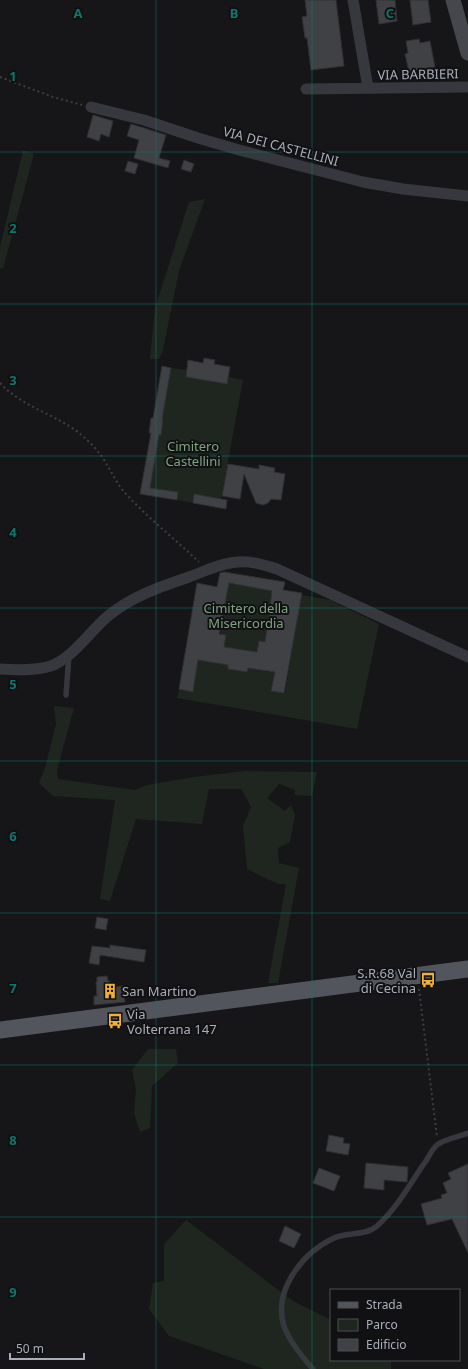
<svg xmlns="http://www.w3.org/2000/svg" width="468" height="1369" font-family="'Noto Sans',sans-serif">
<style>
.green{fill:#1e261f;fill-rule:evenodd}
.building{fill:#404145;stroke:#303034;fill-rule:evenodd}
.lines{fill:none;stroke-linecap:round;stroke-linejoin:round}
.path{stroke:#3d3f44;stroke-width:2;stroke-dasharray:2 3;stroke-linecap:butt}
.lane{stroke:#37383d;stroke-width:5.5}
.street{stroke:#37383d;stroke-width:11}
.secondary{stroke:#45474d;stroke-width:15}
.primary{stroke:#53555c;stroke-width:17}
.grid{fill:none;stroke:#0f766e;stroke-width:1;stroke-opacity:0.55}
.labels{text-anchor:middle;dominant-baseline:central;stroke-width:4;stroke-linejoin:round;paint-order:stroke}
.street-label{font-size:13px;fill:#a8adb8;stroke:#111113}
.park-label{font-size:13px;fill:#7fa381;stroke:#111113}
.poi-label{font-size:13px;fill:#a8adb8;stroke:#111113;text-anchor:start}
.grid-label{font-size:13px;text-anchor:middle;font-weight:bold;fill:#0f766e;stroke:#111113;stroke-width:4;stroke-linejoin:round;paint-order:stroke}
</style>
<rect width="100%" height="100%" fill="#161618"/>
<path class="green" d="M23,150L34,154L3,269L0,268V247Z
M205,199L179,271L163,350L159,359H150L155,308L189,202Z
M171,368L187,370L186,377L226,384L228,377L243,380L221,499L194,495L193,503L177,500L178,492L150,488L159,435H161L163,419H162Z
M250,576H254L253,587L272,591L270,606L288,592L272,691L285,693L301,595L330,600L379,624L357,729L177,698L179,689L193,692L208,604L226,599L229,583L248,587ZM224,603L219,634L226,635L223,648L247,651L257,654L259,642H265L280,613L270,672L248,668L247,672L228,669V665L206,661Z
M54,706L74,708L57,770L58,779L135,790L147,785L194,777L245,771L317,772L312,796L295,795V790L279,784L267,798L285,811L291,805L295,815L290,842L278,848L279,863L299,868L278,983H268L286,884H278L247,869L243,826L251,807L241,789H209L202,824L136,819L110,901L100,899L115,800L53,796L39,783L45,768L56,724Z
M148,1049H176L178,1063L152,1086L150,1128L140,1132L134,1113L136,1089L132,1070Z
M186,1220L293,1301L331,1320V1360H391V1369H264L169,1336L149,1309L153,1283L164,1281V1244Z"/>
<path class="building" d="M305,0H336L344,66L311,70L307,38H305L302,17L307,16Z
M376,0H395L397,21L379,24Z
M410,0H428L431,22L413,25Z
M419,39L420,43L430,41L435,67L409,72L405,54L408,53L406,41Z
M93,115L113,121L109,137L101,134L99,141L87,137Z
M131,124L166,135L159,158L170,161L168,168L134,158L139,140L127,136Z
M184,160L194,164L191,172L181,169Z
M128,161L138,164L135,174L125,171Z
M204,358L215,360L214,364L230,367L227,384L186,377L188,360L203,363Z
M162,366L171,368L162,419H163L161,435H159L150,488L178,492L177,500L140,494L151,433H149L151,418H153Z
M228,464L259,469V465L275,468L274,472L285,474L281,500L271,499L268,503L263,505L256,503L244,474L240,499L222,496Z
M194,494L227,500L226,509L193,503Z
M224,572L285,582L283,590L302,593L284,693L271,691L275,672L248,668L247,672L228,669V665L198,660L193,692L179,689L197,583L217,587L220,573ZM229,583L272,591L270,606H271L265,642L259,641L257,652L224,647L226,635L219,634Z
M97,917L108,919L106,930L95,928Z
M110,945L146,950L144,962L100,955L99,965L89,963L92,946L110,948Z
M107,976L108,981H110V987L123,986L125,1002L94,1005V996H97L96,982H97V977Z
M329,1135L344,1138L343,1143L350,1144L348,1155L326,1151Z
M366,1163L408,1167L407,1182L384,1180V1190L364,1188Z
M468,1164V1253L452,1219L427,1225L421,1204L442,1198L441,1195L447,1193L443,1183L451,1179L448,1173Z
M319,1168L340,1176L334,1191L313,1183Z
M285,1226L301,1234L294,1248L279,1241Z"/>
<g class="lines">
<path class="path" d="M0,77L53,97L82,105
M0,383C22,407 55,414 79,433C86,439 94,446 99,453C109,465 114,481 126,494C148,518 175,539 199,562
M419,989L437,1137"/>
<path class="lane" d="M66,695L69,655
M313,1369C303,1358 291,1343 285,1329C271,1292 302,1253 334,1238C347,1232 366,1236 377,1226C396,1209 409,1186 423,1165C428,1159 431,1150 437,1145C442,1140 461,1136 468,1133"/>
<path class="street" d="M353,0L368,88
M306,89L468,87
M91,107L144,120L198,138L239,150L363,182L403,189L468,196
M0,669C16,670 35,671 51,666C73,658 90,631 108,616C132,596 160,587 189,577C205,571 221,563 238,562C252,561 264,565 277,569L468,657"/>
<path class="secondary" d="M453,0L468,53"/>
<path class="primary" d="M0,1030L468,969"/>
</g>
<path class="grid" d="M156,0V1369M312,0V1369M0,152H468M0,304H468M0,456H468M0,608H468M0,761H468M0,913H468M0,1065H468M0,1217H468"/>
<defs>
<g id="bus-bare" transform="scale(1.2)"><path d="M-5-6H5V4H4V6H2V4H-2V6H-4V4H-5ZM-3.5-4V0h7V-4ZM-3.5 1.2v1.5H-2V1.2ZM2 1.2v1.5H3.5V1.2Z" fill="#f2b134" stroke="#111113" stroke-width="2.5" paint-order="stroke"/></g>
<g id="building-bare" transform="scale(1.2)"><path d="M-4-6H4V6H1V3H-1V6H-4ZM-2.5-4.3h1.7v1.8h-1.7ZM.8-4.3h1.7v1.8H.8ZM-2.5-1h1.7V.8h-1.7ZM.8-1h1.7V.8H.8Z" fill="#f2b134" stroke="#111113" stroke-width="2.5" paint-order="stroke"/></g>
</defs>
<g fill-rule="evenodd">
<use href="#bus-bare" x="428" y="980"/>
<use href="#building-bare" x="110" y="991"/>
<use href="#bus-bare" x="115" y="1021"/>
</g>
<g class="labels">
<g class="street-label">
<text transform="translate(418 74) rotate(-1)">VIA BARBIERI</text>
<text transform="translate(281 146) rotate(15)">VIA DEI CASTELLINI</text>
</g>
<g class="park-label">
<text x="193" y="446">Cimitero<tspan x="193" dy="15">Castellini</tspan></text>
<text x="246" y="608">Cimitero della<tspan x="246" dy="15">Misericordia</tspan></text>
</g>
<g class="poi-label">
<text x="416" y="973" text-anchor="end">S.R.68 Val<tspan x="416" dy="15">di Cecina</tspan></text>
<text x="122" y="991">San Martino</text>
<text x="127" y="1014">Via<tspan x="127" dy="15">Volterrana 147</tspan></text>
</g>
</g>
<g class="grid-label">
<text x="78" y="18">A</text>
<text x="234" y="18">B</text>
<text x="390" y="18">C</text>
<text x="13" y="81">1</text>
<text x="13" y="233">2</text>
<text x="13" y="385">3</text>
<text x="13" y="537">4</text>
<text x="13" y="689">5</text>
<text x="13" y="841">6</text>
<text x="13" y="993">7</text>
<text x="13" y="1145">8</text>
<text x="13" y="1297">9</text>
</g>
<rect x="330" y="1289" width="130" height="72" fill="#111113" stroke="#4d4f55"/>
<rect x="338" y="1302" width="20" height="6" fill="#53555c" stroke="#4d4f55"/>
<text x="366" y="1309" font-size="12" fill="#a8adb8">Strada</text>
<rect x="338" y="1319" width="20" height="12" fill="#1e261f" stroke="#4d4f55"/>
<text x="366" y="1329" font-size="12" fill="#a8adb8">Parco</text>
<rect x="338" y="1339" width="20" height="12" fill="#404145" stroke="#4d4f55"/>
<text x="366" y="1349" font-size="12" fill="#a8adb8">Edificio</text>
<path d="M10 1353v6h74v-6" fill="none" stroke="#a8adb8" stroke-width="2"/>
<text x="16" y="1353" font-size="12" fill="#a8adb8" stroke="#111113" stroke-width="3" paint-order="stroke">50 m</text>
</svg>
